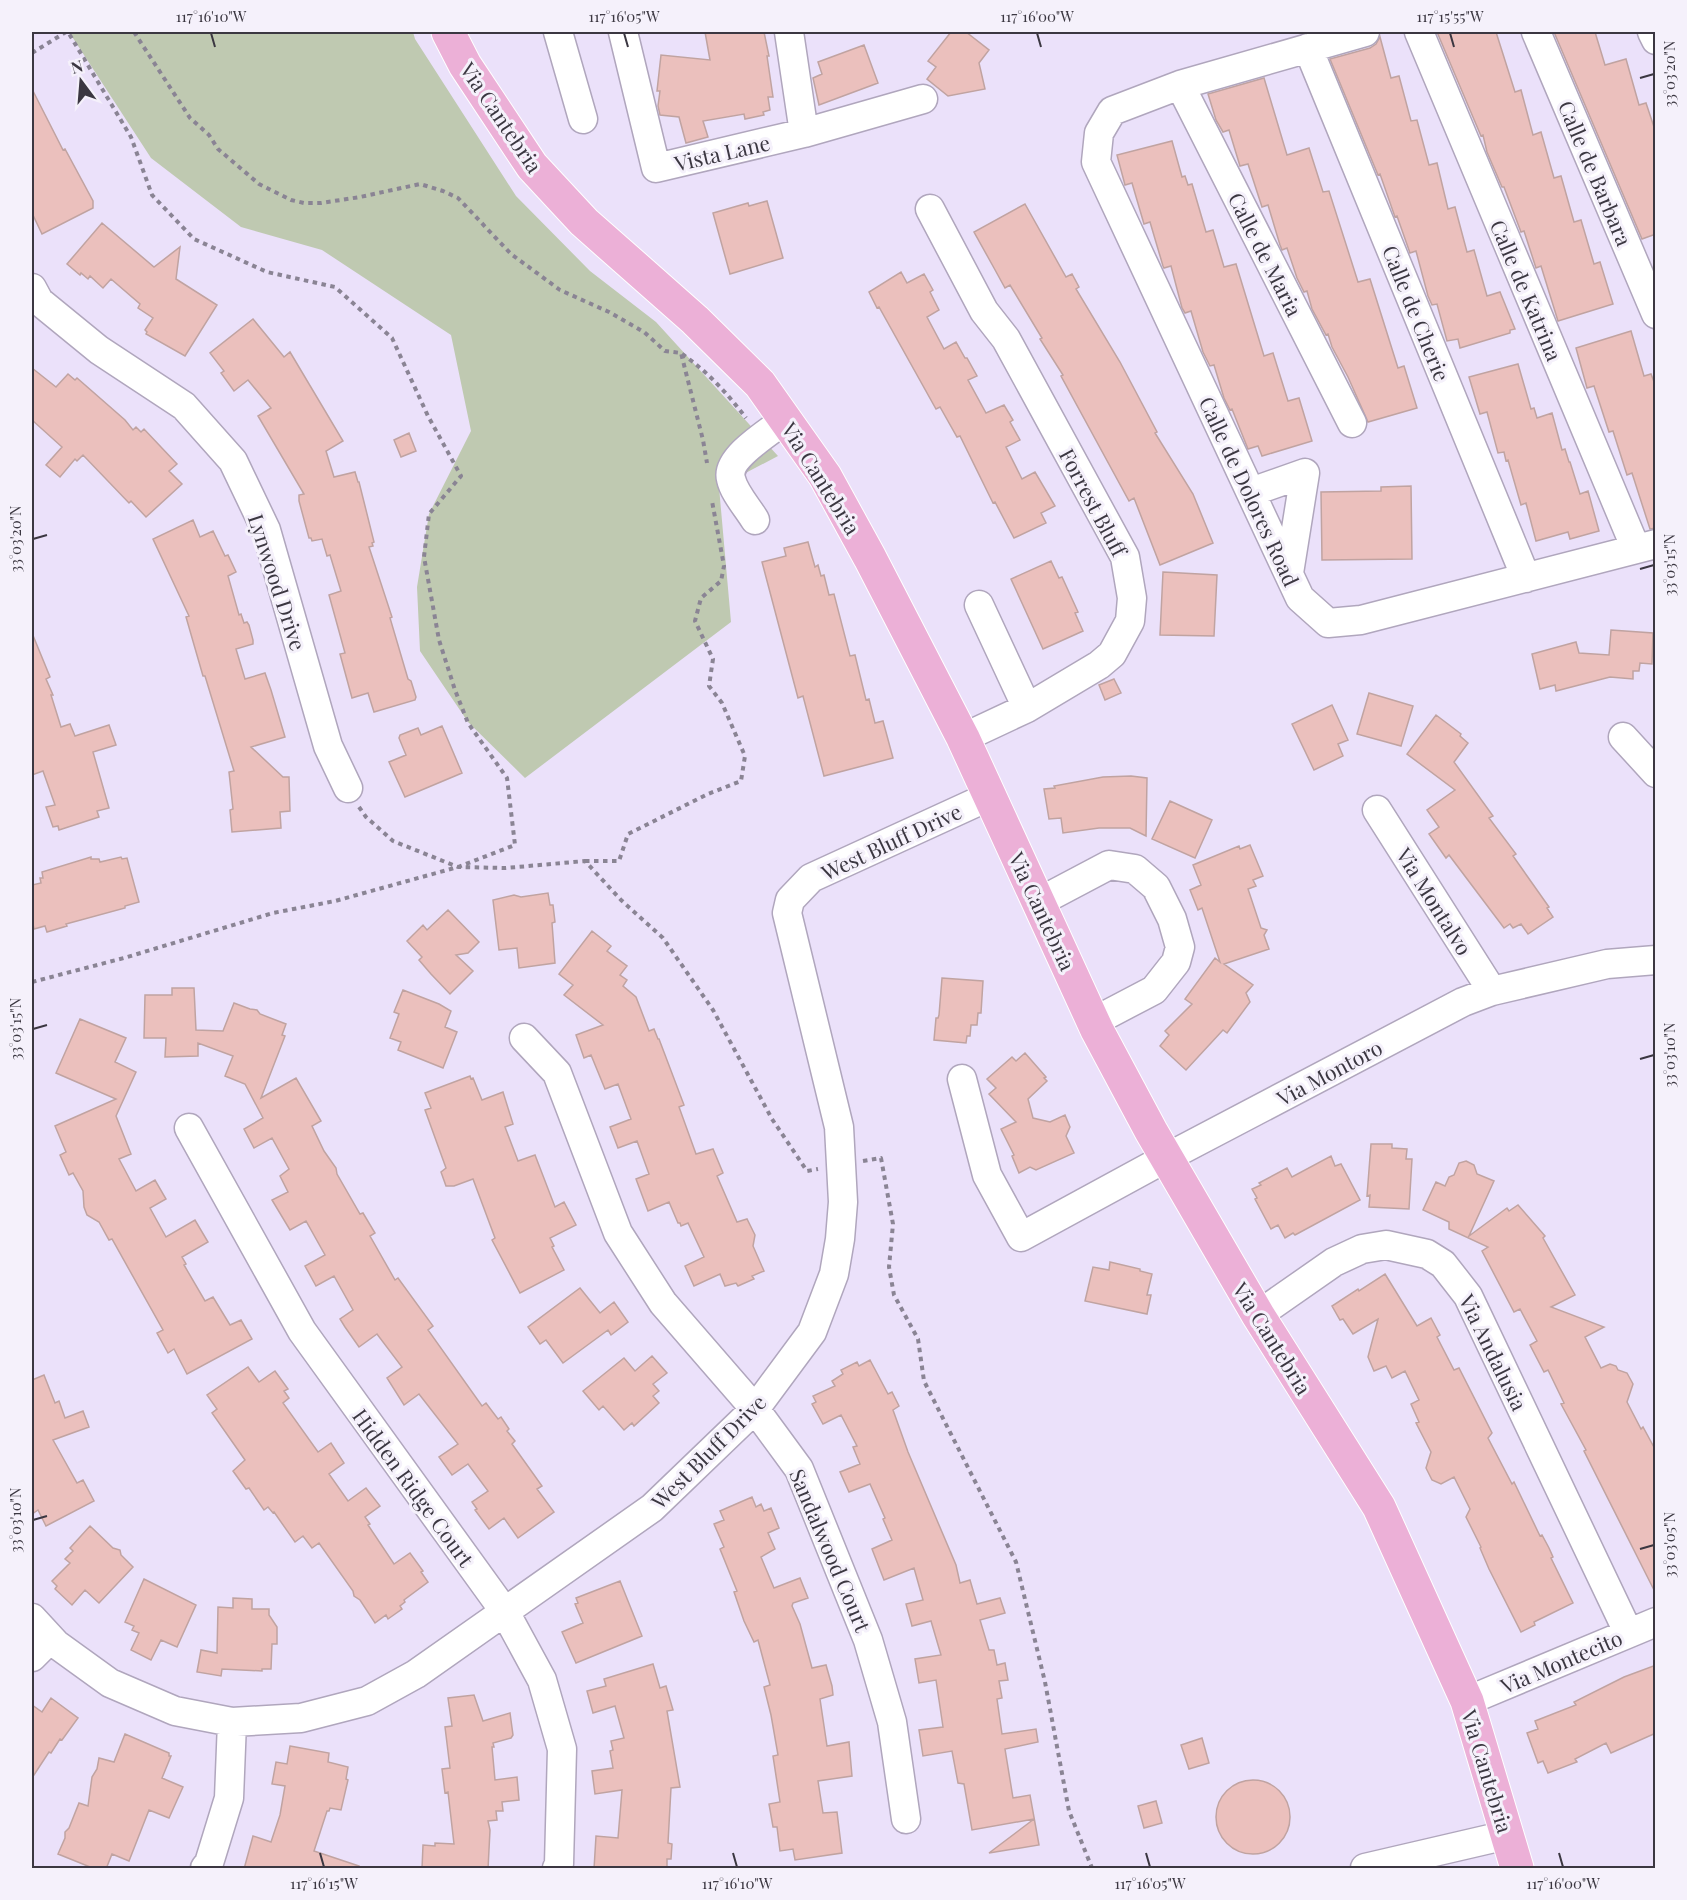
<svg xmlns="http://www.w3.org/2000/svg" width="1687" height="1900" font-family="'Playfair Display',serif">
<style>
.green{fill:#bfc9b1}
.building{fill:#ebc0bd;stroke:#c0a3a1;stroke-width:1.5}
.lines{fill:none;stroke-linecap:round;stroke-linejoin:round}
.minor-casing{stroke:#b0a6bd;stroke-width:31}
.major-casing{stroke:#fff;stroke-width:35}
.path{stroke:#8a8494;stroke-width:4;stroke-dasharray:4.5 4.5;stroke-linecap:butt}
.minor{stroke:#fff;stroke-width:28}
.major{stroke:#ecb0d7;stroke-width:33}
.ticks{fill:none;stroke:#3b3741;stroke-width:2}
.labels{text-anchor:middle;dominant-baseline:central;stroke-width:6;stroke-linejoin:round;paint-order:stroke}
.street-label{font-size:21px;fill:#3b3741;stroke:#f5f1fb}
.neatline{fill:none;stroke:#3b3741;stroke-width:2}
.ticks-label{font-size:15px;text-anchor:middle;fill:#3b3741}
</style>
<rect width="100%" height="100%" fill="#ebe1fa"/>
<path class="green" d="M69,32H413L415,39L516,196L590,271L656,322L778,456L719,487L731,622L525,778L468,722L420,651L417,587L429,514L471,431L451,335L322,250L241,227L151,158Z"/>
<path class="building" d="M705,32H764L769,56H767L773,97H768L770,110L763,112L764,115L745,119L744,114L703,121L708,137L686,143L679,117L660,115L658,106L660,91H657L661,55L710,60Z
M951,32H966L989,50L979,63L985,89L948,96L927,79L936,67L928,61Z
M1437,32H1496L1515,92L1521,90L1533,135L1541,132L1554,178L1561,176L1574,222L1581,220L1594,264L1600,262L1613,304L1558,321L1541,266L1536,268L1524,231L1521,232L1504,187H1502L1487,152L1483,135L1481,136Z
M1554,32H1595L1605,65L1626,59L1639,105L1646,103L1656,133V234L1642,239Z
M1380,37L1391,78L1399,76L1411,121L1417,120L1429,165L1437,163L1448,209L1455,207L1467,252L1474,250L1487,296L1500,292L1515,329L1510,330V333L1460,348L1458,339L1447,341L1437,304L1432,305L1428,296L1416,251L1410,253L1397,216L1395,217L1380,174L1378,175L1330,59L1370,48L1376,44Z
M864,45L878,83L819,105L813,78L822,74L818,62Z
M1264,78L1287,155L1309,148L1323,192L1329,191L1358,282L1370,279L1398,368L1404,366L1417,408L1368,422L1348,377L1332,347L1328,334L1326,335L1312,309L1307,291L1304,292L1297,278L1287,248L1282,250L1280,245L1268,205L1262,207L1248,164L1240,166L1229,130L1223,132L1216,120L1208,94Z
M32,89L63,150L65,149L93,201V208L42,234L32,213Z
M1172,141L1182,177L1185,176L1188,185L1192,184L1206,232L1213,230L1224,267L1236,264L1264,356L1273,353L1288,401L1299,398L1312,441L1262,456L1258,446L1248,449L1232,409L1230,410L1224,398L1214,365L1210,366L1203,352L1191,311L1185,313L1182,308L1171,266L1164,268L1163,266L1150,222L1144,224L1132,183L1125,185L1117,155Z
M767,201L783,258L730,274L713,213L748,203L749,206Z
M1025,204L1066,277L1072,274L1079,287L1076,289L1120,362L1157,432L1155,433L1193,494L1213,543L1160,565L1134,498L1129,501L1061,376L1063,375L1040,339L1042,338L1010,285L1005,288L994,268L974,232Z
M102,223L154,267L180,247L176,279L217,305L185,356L146,334L147,332L145,330L153,318L138,308L140,304L111,279L103,288L90,276L88,279L81,273L80,275L67,264Z
M901,272L907,283L924,274L933,290L930,292L939,310L927,317L944,349L956,342L965,358H967L977,376L968,380L986,413L1004,405L1013,420L1010,422L1020,440L1006,447L1022,479L1035,472L1055,506L1041,513L1046,523L1014,538L995,502L993,503L960,436L957,437L940,407L936,409L879,307L877,308L869,292Z
M253,319L284,357L290,352L343,441L326,451L334,477L355,472L358,482H359L374,542L372,543L373,546L369,547L392,617L390,618L408,679L411,681L416,697L415,700L374,712L368,693L352,698L340,654L345,653L329,595L341,591L330,555L327,556L322,539L312,541L311,538H309L299,501V495L304,494L258,416L271,408L248,380L234,391L221,373L224,371L210,353Z
M1631,331L1644,376L1651,374L1656,387V528L1650,529L1632,473L1627,475L1613,431L1609,432L1594,386L1587,388L1576,348Z
M1518,364L1531,409L1534,408L1537,418L1552,413L1562,450L1565,449L1569,462H1570L1580,494L1588,491L1599,531L1570,539L1568,532L1536,541L1526,503L1521,505L1508,460L1506,461L1504,452L1498,453L1487,412L1480,414L1469,377Z
M32,368L56,387L68,374L75,380L77,378L125,420L133,430L136,427L141,432L144,429L177,464L169,471L182,484L146,517L131,501L129,503L83,455L77,461L75,459L60,477L46,465L62,447L32,420Z
M409,433L416,451L401,457L394,440Z
M1411,486L1412,559L1322,560L1321,492L1381,491V487Z
M193,520L200,537L213,531L225,556L228,555L236,572L228,576L239,615L241,614L244,623L247,622L249,625L253,640V644L236,649L245,679L265,673L271,690L285,737L251,747L283,777H289L290,811L280,812L281,828L232,832L230,810L233,809L229,772L234,771L205,676H203L186,617L189,616L153,539Z
M808,542L815,567L818,565L821,576L824,575L829,595L834,594L850,656L855,655L866,700L869,699L875,723L883,721L893,758L824,776L803,696L798,698L762,562L786,556L784,548Z
M1051,561L1059,578L1062,577L1078,612L1075,613L1083,631L1043,649L1011,579Z
M1163,572L1217,575L1214,636L1160,635Z
M1611,630L1653,633L1652,664L1640,663L1639,671H1633V679L1610,677L1556,691L1555,685L1540,689L1532,654L1576,642L1579,653L1609,655Z
M32,633L50,677L46,679L53,695H51L61,727L70,724L75,736L109,725L116,745L93,752L109,808L97,811L99,817L59,830L58,826L53,827L46,807L55,805L43,771L32,775Z
M1114,679L1121,693L1105,700L1099,685Z
M1369,693L1413,706L1401,746L1357,734Z
M1332,705L1348,740L1338,744L1343,756L1314,770L1292,724Z
M1436,715L1461,734L1460,736L1468,743L1454,762L1493,816L1489,818L1516,854L1513,856L1549,907L1547,908L1553,917L1528,934L1521,924L1513,928L1510,924L1504,928L1449,855L1446,858L1429,834L1439,827L1427,810L1455,790L1407,754Z
M442,726L462,773L405,797L389,762L406,755L399,738L400,735L418,728L421,735Z
M1131,776L1147,778L1146,836L1130,828H1099L1063,833L1061,818L1049,819L1044,789L1055,788L1054,786L1103,777Z
M1170,801L1212,820L1195,858L1152,839Z
M1250,845L1263,876L1253,880L1256,886L1248,889L1261,928L1267,930L1264,935L1269,949L1224,964L1253,985L1246,993L1250,1002L1227,1033L1223,1030L1186,1070L1160,1046L1169,1035L1165,1031L1192,1004L1185,999L1215,958L1220,962L1202,908L1198,910L1190,890L1201,885L1193,865L1239,846L1240,849Z
M91,857V859H99L100,862L121,857L122,859L127,858L139,902L125,906V908L66,924L67,926L47,932L45,926L34,929L32,920V885L41,883L40,878H43L42,872Z
M548,893L550,905H553L555,922L552,923L555,963L519,968L517,948L499,950L493,900L514,895L521,897Z
M448,910L479,942L468,953L456,955L473,971L450,994L431,974L419,960L422,957L407,941L423,925L427,930Z
M592,931L611,946L607,951L627,966L620,975L627,980L623,986L636,997L649,1031L654,1029L658,1039H659L684,1105L679,1107L696,1154L713,1149L723,1173L717,1176L737,1222L747,1219L755,1235L753,1246L764,1271L752,1276L754,1279L738,1286L736,1283L725,1286L720,1274L694,1286L685,1266L704,1257L688,1223L681,1226L680,1223H678L669,1202L648,1211L636,1179L649,1174L637,1141L618,1148L610,1127L631,1119L618,1084L605,1089L591,1055L584,1058L576,1035L603,1025L564,995L573,985L559,974Z
M942,978L983,981L981,1013H978L977,1025H971L970,1036H967L966,1043L934,1040L936,1018H938L939,1015Z
M172,988H194L196,1030L223,1031L234,1003L250,1009L257,1010L260,1014L286,1024L282,1035L285,1036L261,1098L296,1078L321,1121L312,1126L324,1151L336,1168L337,1174L360,1214L363,1213L375,1233L370,1236L395,1280L398,1278L433,1326L428,1330L482,1406L486,1403L498,1419L501,1417L509,1429L507,1431L515,1441L512,1444L542,1486L537,1489L554,1512L518,1538L504,1518L489,1529L475,1510L477,1509L472,1502L488,1491L468,1464L452,1475L439,1457L458,1444L419,1394L404,1405L387,1378L402,1367L377,1334L359,1347L345,1327L340,1319L353,1310L334,1276L316,1286L305,1266L325,1255L306,1221L290,1230L272,1200L288,1192L280,1176L289,1169L272,1138L254,1148L244,1129L263,1118L245,1084L225,1076L233,1056L198,1043V1056L165,1057L166,1038H144L145,995H172Z
M403,990L439,1004L451,1011L445,1027L457,1032L443,1068L398,1050L401,1042L390,1038L399,1014L394,1012Z
M80,1019L126,1038L115,1062L136,1072L116,1116L131,1154L119,1159L136,1191L155,1180L166,1199L150,1208L166,1237L195,1220L208,1242L182,1257L186,1264L184,1265L205,1301L213,1297L230,1325L241,1320L252,1339L187,1374L174,1349L168,1353L157,1333L163,1330L112,1239L109,1240L99,1222L87,1215L84,1207L83,1191L73,1173L69,1175L60,1155L66,1152L55,1126L116,1099L56,1073Z
M1025,1053L1046,1077L1044,1078L1047,1081L1028,1099L1033,1118L1050,1122L1065,1115L1070,1127L1066,1136L1074,1153L1036,1170L1030,1167L1019,1173L1012,1156L1014,1155L1001,1129L1016,1122L989,1094L996,1088L987,1079L1012,1057L1016,1061Z
M470,1076L471,1079L473,1078L482,1100L503,1092L513,1124L505,1127L518,1161L535,1155L555,1207L564,1202L576,1225L550,1238L554,1246L552,1247L564,1270L520,1293L492,1240L495,1238L473,1179L454,1186H446L441,1172L446,1168L425,1110L431,1108L425,1093Z
M1371,1144H1392V1148L1407,1149L1406,1159H1412L1409,1209L1369,1207L1370,1195L1367,1196Z
M1331,1156L1335,1166L1341,1164L1360,1200L1295,1235L1293,1233L1285,1238L1278,1225L1271,1229L1255,1199L1257,1198L1252,1189L1261,1185L1259,1183L1287,1168L1292,1177Z
M1466,1161L1474,1165L1477,1174L1494,1181L1469,1236L1507,1208L1509,1211L1518,1205L1545,1236L1543,1238L1575,1295L1551,1307L1604,1327L1585,1337L1601,1368L1610,1364L1616,1366L1618,1370L1627,1373L1633,1384L1627,1402L1641,1429L1643,1427L1656,1451V1594L1584,1451L1586,1450L1561,1404L1564,1403L1548,1370L1544,1372L1530,1345L1537,1341L1520,1309L1514,1312L1482,1251L1488,1247L1449,1229V1222L1423,1210L1436,1182L1445,1186L1449,1177L1454,1175L1459,1163Z
M1110,1262L1140,1269V1271L1152,1274L1147,1295H1151L1147,1314L1085,1301L1093,1267L1109,1270Z
M1385,1274L1417,1326L1431,1318L1440,1335L1437,1337L1454,1370L1459,1368L1492,1433L1488,1438L1512,1484L1514,1482L1540,1536L1542,1535L1549,1548L1553,1557L1551,1558L1573,1603L1534,1622L1535,1625L1521,1632L1489,1569L1480,1548L1481,1547L1466,1517L1470,1509L1454,1477L1441,1484L1432,1480L1426,1468L1431,1452L1416,1423L1419,1422L1411,1404L1419,1400L1405,1371L1392,1378L1386,1366L1374,1371L1368,1357L1378,1319L1353,1334L1343,1319L1340,1320L1332,1306L1358,1289L1359,1291Z
M580,1288L600,1313L614,1302L628,1322L611,1335L608,1330L563,1363L546,1340L540,1344L528,1327Z
M652,1356L667,1373L653,1384L659,1391L653,1396L659,1403L634,1426L632,1423L624,1430L603,1406L599,1410L583,1391L624,1358L635,1371Z
M870,1360L888,1394L892,1392L899,1406L893,1410L908,1452L956,1565L960,1583L970,1580L977,1604L1000,1598L1005,1613L980,1620L989,1650H994L997,1665L1005,1663L1008,1680L999,1681L1002,1698L997,1699L1002,1734L1036,1729L1038,1742L1005,1749L1013,1798L1030,1795L1039,1845L989,1853L1034,1819L972,1830L964,1784L958,1783L952,1751L923,1756L919,1730L943,1727L936,1680L919,1683L915,1659L941,1655L931,1621L912,1626L906,1604L923,1600L914,1568L884,1580L872,1549L892,1540L883,1519L885,1518L870,1484L849,1492L840,1472L860,1464L853,1447L857,1446L841,1415L823,1424L812,1404L816,1402L813,1396L835,1386L832,1381L843,1374L841,1370L857,1362L859,1366Z
M248,1367L259,1382L275,1371L288,1389L284,1391L289,1398L283,1403L318,1452L331,1443L344,1463L329,1474L348,1501L366,1488L380,1506L365,1517L370,1524L368,1525L394,1564L410,1553L423,1571L421,1572L428,1582L404,1600L405,1602L400,1606L402,1609L388,1619L386,1615L375,1623L360,1600L354,1596L353,1591L319,1543L312,1548L303,1536L295,1542L274,1512L273,1513L268,1507L264,1510L249,1488L246,1489L233,1471L245,1460L212,1413L217,1409L207,1395Z
M44,1375L55,1403L59,1401L65,1418L83,1411L89,1427L53,1440L77,1483L83,1480L94,1501L46,1526L38,1510L32,1514V1380Z
M752,1497L756,1507L761,1504L764,1511L771,1508L779,1528L768,1533L775,1549L761,1557L774,1588L800,1578L808,1598L793,1603L792,1606L800,1624L812,1668L826,1665L832,1686L833,1695L820,1699L827,1746L849,1742L852,1776L818,1781L823,1813L837,1812L842,1853L795,1860L793,1849L780,1851L777,1827H773L769,1804L780,1802L773,1756L778,1755L771,1715L764,1687L770,1685L758,1640L754,1642L744,1621L734,1592L737,1591L720,1549L724,1547L714,1524L724,1520L720,1511Z
M90,1526L113,1548L120,1550L121,1555L133,1567L99,1603L85,1590L72,1605L55,1589L57,1586L52,1581L70,1563L65,1559L73,1551L70,1548Z
M144,1579L196,1605L177,1647L161,1640L151,1660L131,1650L139,1633L132,1630L134,1626L125,1622Z
M620,1581L642,1636L576,1663L562,1632L583,1623L575,1604L578,1603L576,1598Z
M233,1598L252,1599V1609H269V1615L277,1627V1644H272L271,1669H262V1671L222,1669L221,1676L197,1672L201,1650L217,1653L218,1607L233,1608Z
M653,1664L660,1688L666,1686L673,1710L667,1711L680,1787L671,1788L668,1843L672,1844L671,1859H667V1869H594L596,1836L618,1838L622,1790L595,1794L592,1771L613,1768L610,1751L613,1750L611,1741L624,1738L615,1706L593,1713L587,1691L606,1686L604,1679Z
M1656,1665V1733L1611,1753L1606,1743L1575,1759L1577,1762L1548,1773L1543,1761L1538,1763L1527,1733L1538,1729L1535,1721L1576,1705L1574,1702L1624,1677Z
M474,1695L483,1721L510,1713L513,1735L511,1738L493,1743L494,1747H492L495,1780L517,1777L519,1800L502,1802L503,1811H496L497,1820L488,1821L490,1830L488,1869H422L423,1845L435,1846V1843L454,1844L448,1792L445,1793L442,1769L450,1768L445,1727L452,1726L448,1698Z
M51,1698L78,1718L62,1740L60,1739L51,1753L49,1752L32,1778V1705L42,1712Z
M125,1734L169,1753V1756H171L162,1778L183,1787L169,1818L149,1810L129,1861L112,1854L106,1869H95L58,1854L65,1838V1832L69,1828L79,1803L88,1806L92,1777L97,1769L99,1758L114,1762Z
M1202,1738L1209,1763L1189,1769L1181,1745Z
M290,1746L329,1753L328,1762L348,1767L346,1779L348,1780L341,1810L330,1808L329,1811H327L314,1851L359,1866L358,1869H244L253,1836L271,1842L280,1815L285,1786L272,1784L276,1762L287,1764Z
M1216 1817a37 37 0 1 1 74 0a37 37 0 1 1-74 0Z
M1156,1801L1162,1823L1144,1828L1138,1806Z"/>
<g class="lines">
<g class="minor-casing">
<path id="minor" d="M558,32L583,119
M623,32L656,168L804,133L923,99
M789,32L804,133
M1365,32L1180,85L1112,111L1099,133L1096,162L1300,598L1328,623L1361,620L1656,544
M1419,32L1636,549
M1536,32L1656,314
M1652,32L1656,40
M1308,48L1526,578
M1180,85L1352,423
M930,209L984,311L1006,339L1125,557L1132,598L1130,621L1112,654L1099,665L1027,708L963,738
M32,288L39,301L99,350L184,406L233,461L266,530L328,746L348,788
M1251,492L1305,473L1289,573
M755,520C748,508 734,493 731,479C725,458 771,431 786,419
M979,605L1027,708
M1623,737L1656,773
M1377,810L1492,991
M1039,902L1109,865L1135,869L1156,887L1172,919L1180,947L1176,962L1154,990L1093,1022
M524,1038L557,1073L618,1233L663,1303L755,1409L799,1469L868,1640L892,1722L906,1819
M962,1079L987,1175L1021,1237L1166,1158L1463,1002L1492,991L1607,964L1656,960
M189,1128L302,1331L505,1612L542,1680L562,1749L559,1864L557,1868
M1258,1315L1334,1262L1362,1249L1386,1245L1427,1254L1443,1264L1468,1296L1628,1632
M32,1618L56,1644L110,1683L175,1711L232,1722L301,1718L367,1701L416,1674L652,1508L755,1409L812,1332L834,1274L840,1239L843,1202L839,1127L787,913L790,900L811,878L990,796
M32,1657L50,1639
M1467,1701L1656,1622
M205,1868L209,1863L229,1798L232,1722
M1365,1868L1507,1835"/>
</g>
<g class="major-casing">
<path id="major" d="M448,32L465,65L532,166L584,222L695,320L760,384L825,476L870,558L963,738L1097,1030L1151,1131L1258,1315L1379,1507L1467,1701L1517,1868"/>
</g>
<path class="path" d="M134,32L190,118L209,135L218,149L259,184L291,200L304,203H321L360,197L420,184L443,191L458,198L511,254L560,290L609,312L644,332L665,351L681,353L703,440L707,463
M32,53L66,32
M682,354C707,371 728,394 746,418
M359,807L366,817L393,841L458,867L506,868L585,861L621,900L663,938L713,1010L772,1119L807,1171L818,1169
M585,861H619L628,834L708,794L741,781L745,756L722,703L709,686L713,659L695,621L701,598L721,581L724,566L712,501
M32,982L124,958L273,913L335,901L458,867L515,845L507,778L468,723L455,690L439,640L424,557L429,514L461,476L428,416L392,338L335,287L267,272L194,239L152,195L131,137L68,32
M863,1161L881,1158L893,1224L889,1267L894,1295L918,1339L924,1381L1016,1562L1045,1682L1069,1811L1092,1868"/>
<use href="#minor" class="minor"/>
<use href="#major" class="major"/>
</g>
<path class="ticks" d="M211,33L215,47M624,33L628,47M1037,33L1041,47M1450,33L1454,47M1640,78L1654,74M33,539L47,535M1640,569L1654,565M33,1029L47,1025M1640,1059L1654,1055M33,1520L47,1516M1640,1549L1654,1545M320,1853L324,1867M733,1853L737,1867M1146,1853L1150,1867M1559,1853L1563,1867"/>
<g class="labels">
<g class="street-label">
<text transform="translate(502 117) rotate(56)">Via Cantebria</text>
<text transform="translate(722 152) rotate(-13)">Vista Lane</text>
<text transform="translate(1596 173) rotate(67)">Calle de Barbara</text>
<text transform="translate(1266 254) rotate(63)">Calle de Maria</text>
<text transform="translate(1527 290) rotate(67)">Calle de Katrina</text>
<text transform="translate(1417 313) rotate(68)">Calle de Cherie</text>
<text transform="translate(822 478) rotate(58)">Via Cantebria</text>
<text transform="translate(1250 491) rotate(65)">Calle de Dolores Road</text>
<text transform="translate(1094 502) rotate(62)">Forrest Bluff</text>
<text transform="translate(278 582) rotate(72)">Lynwood Drive</text>
<text transform="translate(891 841) rotate(-25)">West Bluff Drive</text>
<text transform="translate(1435 901) rotate(58)">Via Montalvo</text>
<text transform="translate(1043 911) rotate(65)">Via Cantebria</text>
<text transform="translate(1329 1072) rotate(-28)">Via Montoro</text>
<text transform="translate(1273 1338) rotate(58)">Via Cantebria</text>
<text transform="translate(1494 1352) rotate(64)">Via Andalusia</text>
<text transform="translate(708 1451) rotate(-45)">West Bluff Drive</text>
<text transform="translate(414 1487) rotate(54)">Hidden Ridge Court</text>
<text transform="translate(831 1550) rotate(67)">Sandalwood Court</text>
<text transform="translate(1561 1661) rotate(-23)">Via Montecito</text>
<text transform="translate(1488 1771) rotate(73)">Via Cantebria</text>
</g>
</g>
<rect width="1687" height="1900" fill="none" stroke="#f5f1fb" stroke-width="66"/>
<g transform="translate(81 81) rotate(344)" stroke="#f5f1fb" stroke-width="4.5" paint-order="stroke">
<path d="M0-4.5L10 22L0 15L-10 22Z" fill="#3b3741"/>
<text y="-9" font-size="16" font-weight="bold" text-anchor="middle" fill="#3b3741">N</text>
</g>
<rect x="33" y="33" width="1621" height="1834" class="neatline"/>
<g class="ticks-label">
<text x="211" y="22">117°16'10"W</text>
<text x="624" y="22">117°16'05"W</text>
<text x="1037" y="22">117°16'00"W</text>
<text x="1450" y="22">117°15'55"W</text>
<text transform="translate(1670 74) rotate(-90)" y="5">33°03'20"N</text>
<text transform="translate(16 539) rotate(-90)" y="5">33°03'20"N</text>
<text transform="translate(1670 565) rotate(-90)" y="5">33°03'15"N</text>
<text transform="translate(16 1029) rotate(-90)" y="5">33°03'15"N</text>
<text transform="translate(1670 1055) rotate(-90)" y="5">33°03'10"N</text>
<text transform="translate(16 1520) rotate(-90)" y="5">33°03'10"N</text>
<text transform="translate(1670 1545) rotate(-90)" y="5">33°03'05"N</text>
<text x="324" y="1889">117°16'15"W</text>
<text x="737" y="1889">117°16'10"W</text>
<text x="1150" y="1889">117°16'05"W</text>
<text x="1563" y="1889">117°16'00"W</text>
</g>
</svg>
